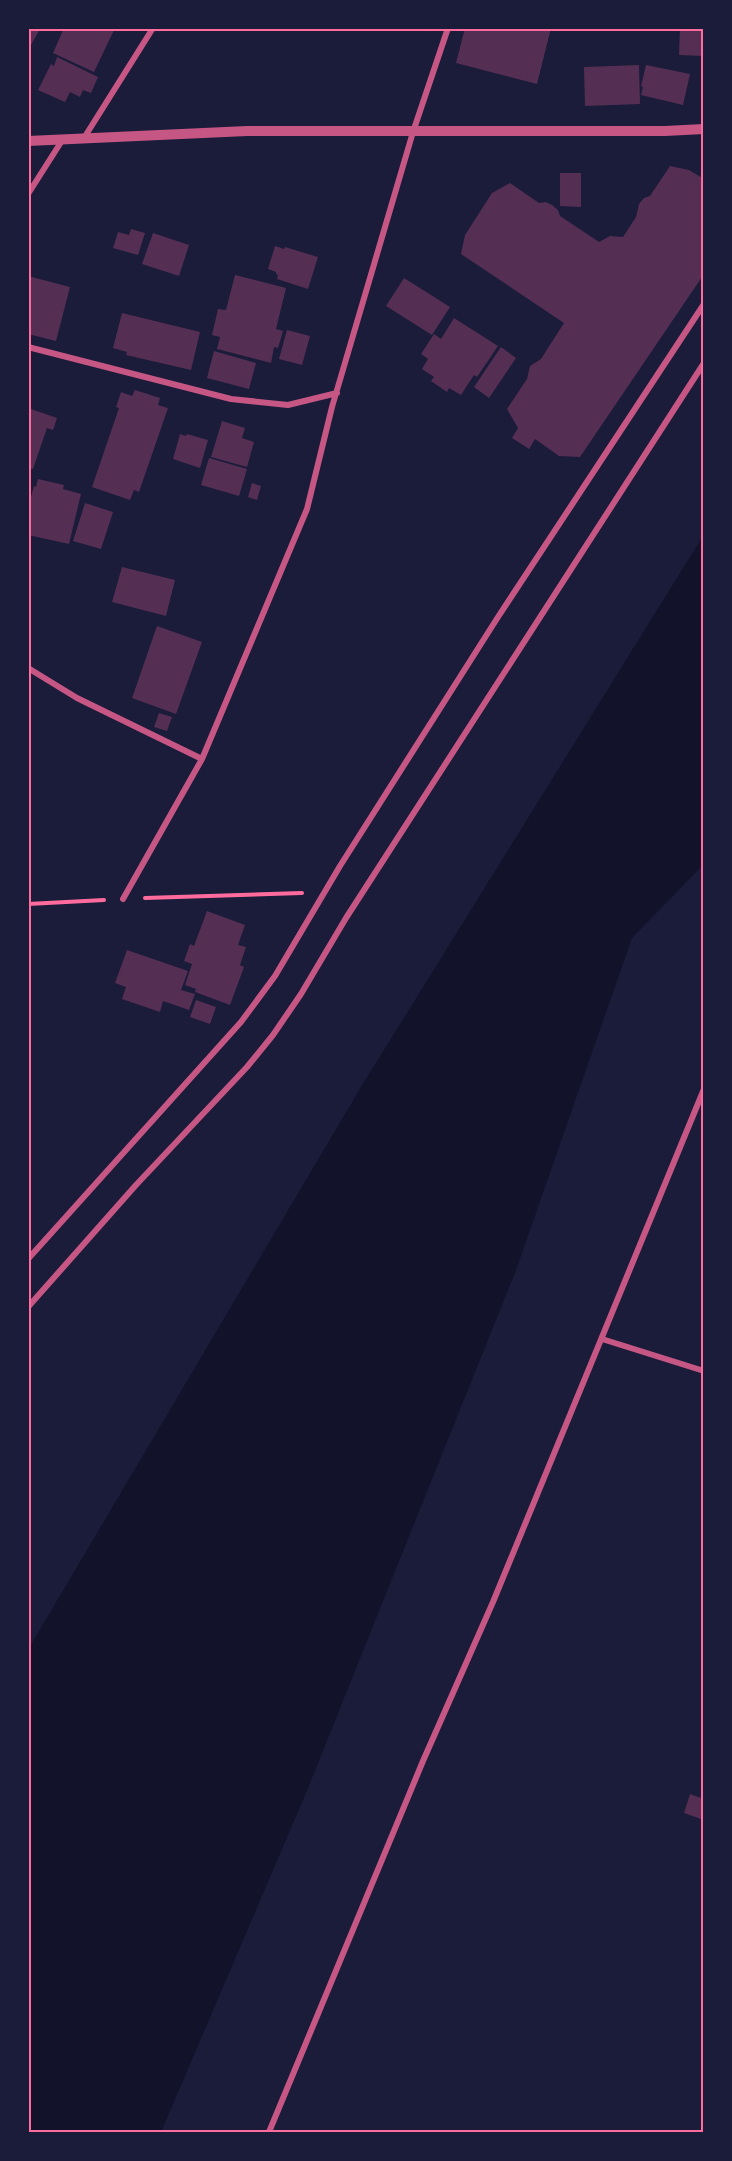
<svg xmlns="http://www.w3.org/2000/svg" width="732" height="2161" font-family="Merriweather,serif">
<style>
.water{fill:#12122b}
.building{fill:#542f53}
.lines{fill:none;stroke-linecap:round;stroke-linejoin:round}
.path{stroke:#ff6b9d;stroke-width:4}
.minor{stroke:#c65784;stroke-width:6}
.tertiary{stroke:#c65784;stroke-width:10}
.neatline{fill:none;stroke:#ff6b9d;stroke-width:2}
</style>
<rect width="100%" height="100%" fill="#1b1b3a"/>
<path class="water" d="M703,536V865L632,938L516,1270L306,1793L161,2132H29V1648L361,1087Z"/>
<path class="building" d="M28,28L40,29L28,50Z
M64,28H115L94,72L53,53Z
M465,28H551L537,84L456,63Z
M680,28H704V56L679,55Z
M57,57L98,77L91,93L83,90L80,97L70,92L65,102L38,90L51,64L54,66Z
M639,65L640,104L585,106L584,67Z
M646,65L690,74L683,105L641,95L643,87L641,86Z
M670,166L689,170L704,179V274L580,457L559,456L535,439L529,449L512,438L518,428L507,409L527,379L530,366L541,359L564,323L461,254L465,235L492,193L510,183L539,203L546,202L552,205L558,210L560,216L599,242L610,236L623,237L636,217L639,204L644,198L650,196Z
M560,173H581V207L560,206Z
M131,229L145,233L138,255L113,248L118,232L129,235Z
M153,233L189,245L179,276L142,264Z
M275,246L284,249L285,247L318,257L308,289L277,279L278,275L276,274V272L268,269Z
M235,275L286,288L276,329L283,331L278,348L274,347L271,363L217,349L220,337L212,335L218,309L226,310Z
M28,276L70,287L56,341L28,334Z
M404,278L450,307L432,335L386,306Z
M122,313L200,332L191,370L126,355L127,352L113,348Z
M454,318L498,346L477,377L474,375L461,395L449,388L447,392L431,381L434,377L422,369L428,359L421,354L434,334L441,339Z
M287,330L310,336L302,365L279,359Z
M501,347L516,358L489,398L474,387Z
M214,351L256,363L249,389L207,378Z
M135,390L160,398L158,405L168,408L139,492L134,490L130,500L92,487L119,408L116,407L121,392L132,396Z
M28,408L57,418L53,430L47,428L33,469L28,468Z
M222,421L245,428L242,438L254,442L247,467L211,457Z
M180,434L186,436L187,434L208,440L200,468L173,459Z
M209,458L247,469L239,496L201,485Z
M38,479L64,485L63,489L81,494L69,544L28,535V508L34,486L36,487Z
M252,483L261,486L257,500L248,497Z
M85,503L113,512L101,549L73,541Z
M122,567L175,580L166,616L112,602Z
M157,626L202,642L176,714L132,698Z
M159,713L172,717L167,731L154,727Z
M207,911L245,925L238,945L246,947L240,965L244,967L230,1005L195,992L196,989L185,985L192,964L184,961L190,944L194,946Z
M127,950L188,971L181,990L195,994L189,1010L163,1001L160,1012L122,999L126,987L115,983Z
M196,1000L216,1007L210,1024L190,1017Z
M690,1794L704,1799V1820L684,1813Z"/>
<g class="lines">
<path class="path" d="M145,898L302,893
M28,904L104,900"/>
<path class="minor" d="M84,138L153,28
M28,194L63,139
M28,347L231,399L288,405L337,393
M28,668L77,698L202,759
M123,899L202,759L307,509L332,407L413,132L448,28
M28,1259L241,1022L275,976L340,866L498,617L704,304
M28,1307L136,1185L247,1067L273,1035L301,994L346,918L704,363
M602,1339L704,1371
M269,2132L423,1761L493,1602L704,1089"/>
<path class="tertiary" d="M28,141L247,131H665L704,129"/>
</g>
<rect width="732" height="2161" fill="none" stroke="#1b1b3a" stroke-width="60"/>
<rect x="30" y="30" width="672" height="2101" class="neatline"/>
</svg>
